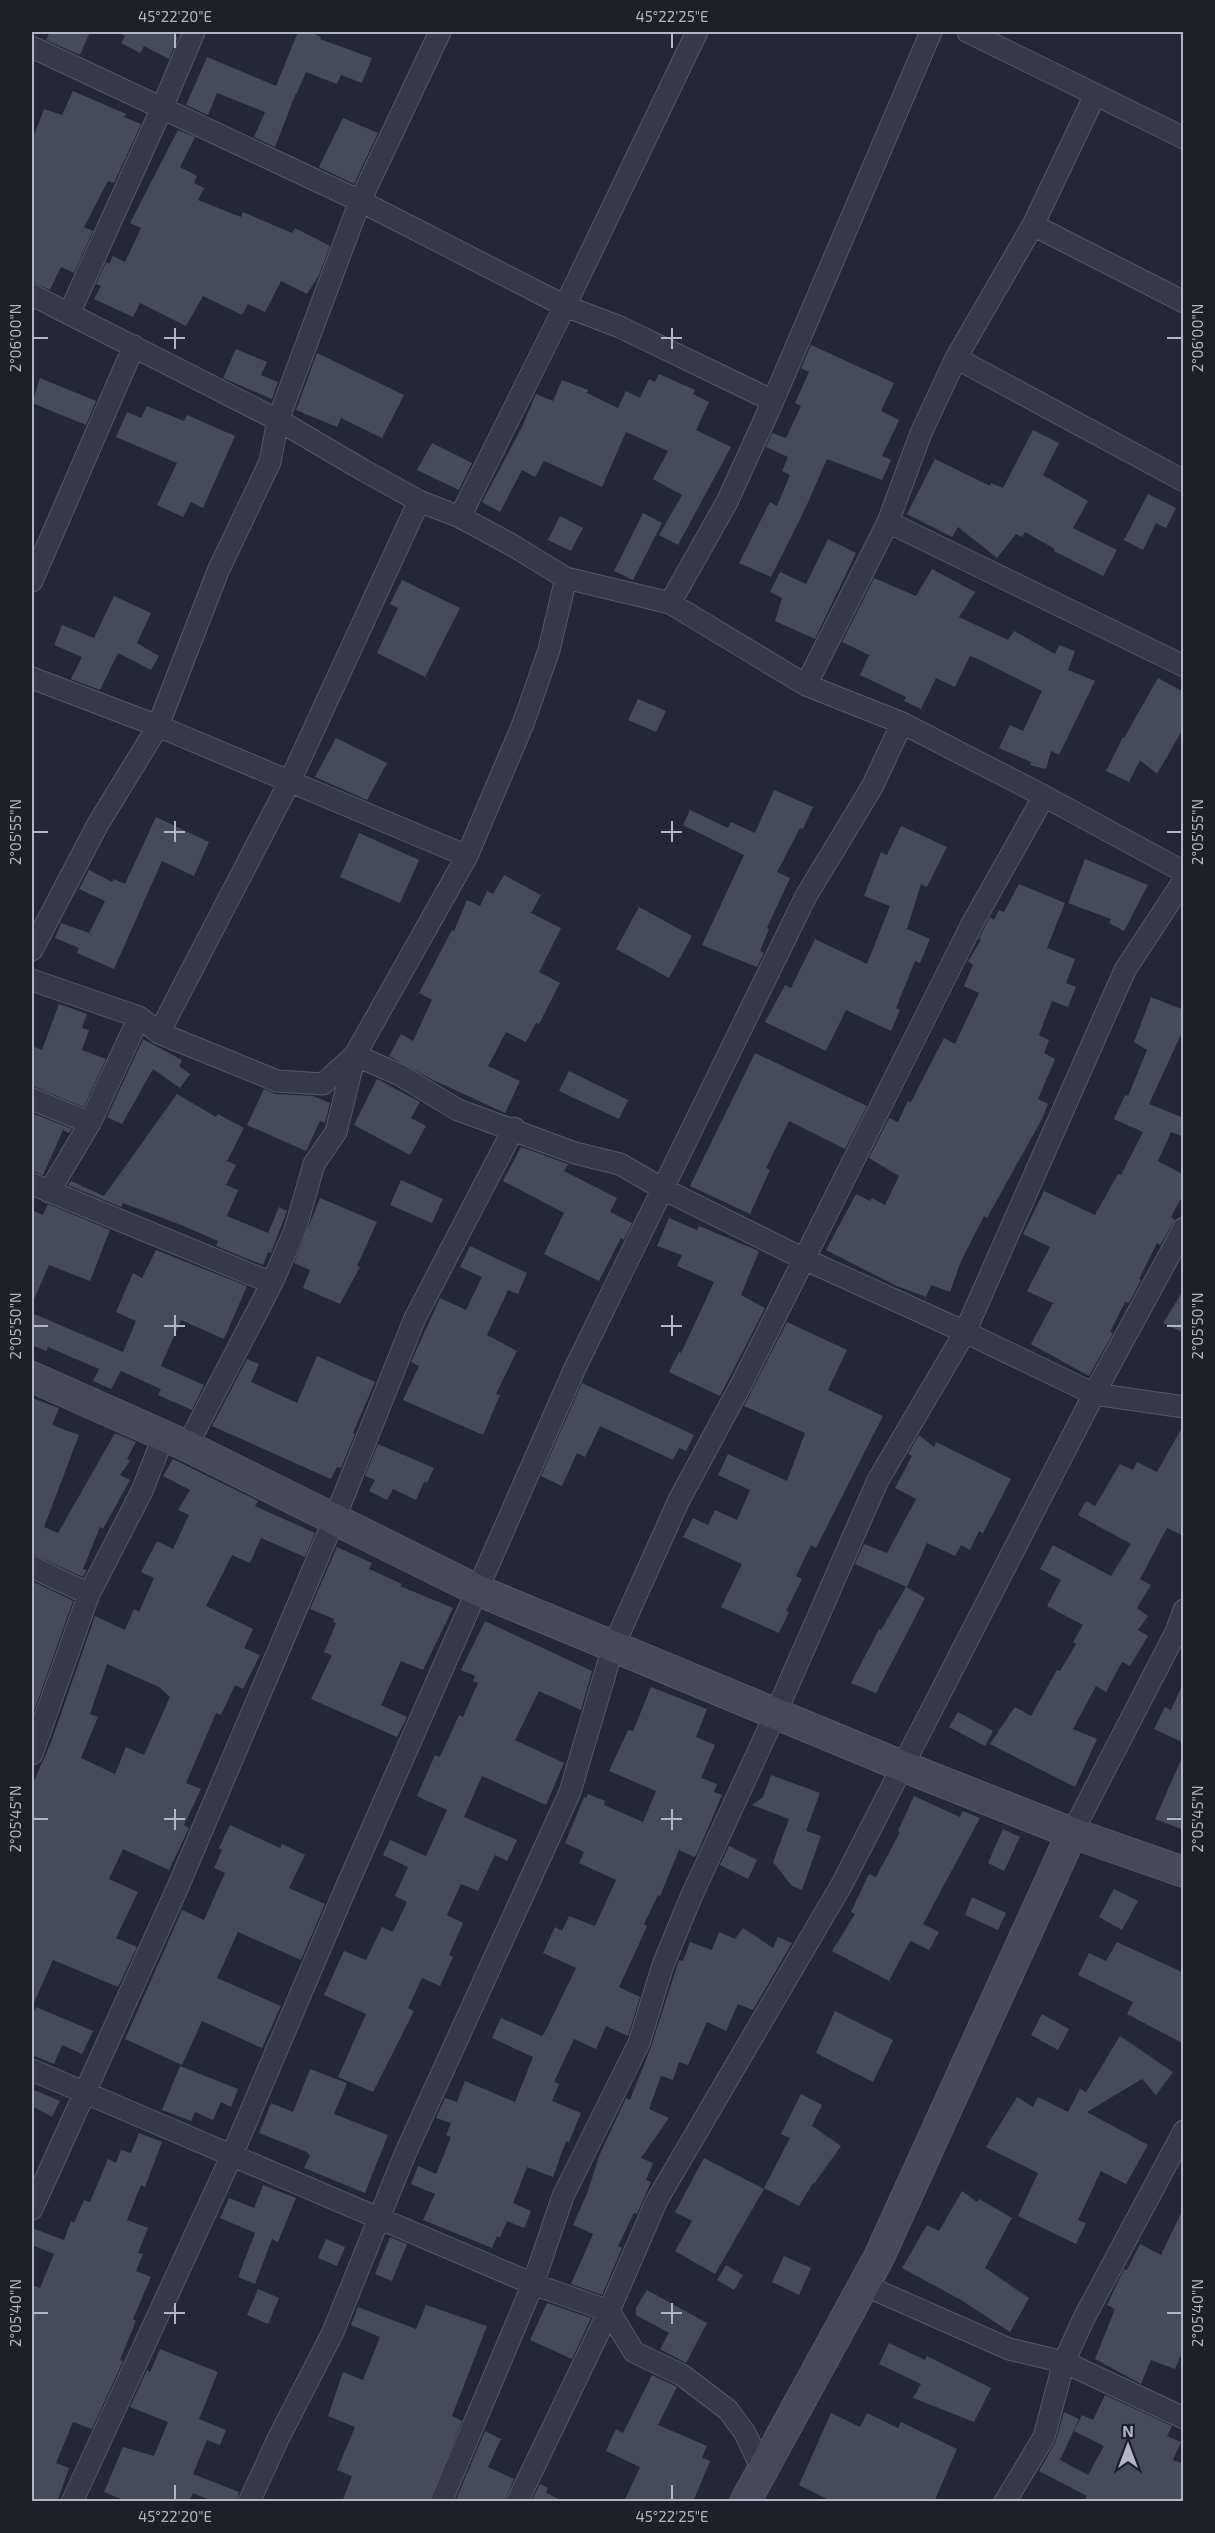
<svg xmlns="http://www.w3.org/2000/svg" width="1215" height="2533" font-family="'Exo 2',sans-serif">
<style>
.building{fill:#444c5a;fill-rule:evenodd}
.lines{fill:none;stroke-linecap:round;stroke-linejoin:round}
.street-casing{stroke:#535964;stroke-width:23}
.secondary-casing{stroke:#535964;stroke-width:32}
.street{stroke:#353b46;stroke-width:21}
.secondary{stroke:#444a59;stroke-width:30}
.ticks{fill:none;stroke:#b0b6c3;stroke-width:2}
.neatline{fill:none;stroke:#b0b6c3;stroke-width:2}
.ticks-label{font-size:15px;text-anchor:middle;fill:#b0b6c3}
</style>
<rect width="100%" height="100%" fill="#222935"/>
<path class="building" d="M50,32H90L80,55L46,40Z
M117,32H168L178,37L169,59L144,46L140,53L121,43L125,36Z
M298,32H309L321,37L320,39L372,58L362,83L341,75L337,84L306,72L297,93H296L275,147L254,137L265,112L217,93L208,115L186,105L207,57L276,86Z
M73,91L126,114L124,117L141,124L114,183L108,181L84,227L93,231L74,273L61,267L50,290L32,282V140L44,109L62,115Z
M343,118L378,133L354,184L319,167Z
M178,130L195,137L180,167L197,176L194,183L204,188L198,200L241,217L243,212L292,233L295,228L330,246L319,275L307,294L281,281L265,312L248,304L242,315L203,296L186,326L140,303L133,317L94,299L101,286L96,284L106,262L109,264L113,256L125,262L141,228L130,223Z
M811,345L894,383L881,411L899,420L882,456L891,460L882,480L827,459L805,509L771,577L739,563L770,502L777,506L790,475L782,471L788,457L766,447L772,433L786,438L801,406L795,403L809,372L801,368Z
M236,349L267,362L261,375L278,382L272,399L223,378Z
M317,353L404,395L382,438L341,418L337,427L296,410Z
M659,374L695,390L693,394L709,402L696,430L731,447L678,545L659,535L682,495L653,479L668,451L626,432L602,487L544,461L535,477L522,470L500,512L482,502L521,429L536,394L553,401L562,380L588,390L587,393L618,408L626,391L640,398L649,379L655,382Z
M40,378L96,401L86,425L32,403Z
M147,406L184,421L187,415L235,436L203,508L191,502L183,517L157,505L177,463L116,437L127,412L141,418Z
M1033,430L1059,443L1043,475L1088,501L1073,528L1117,550L1103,576L1054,551L1055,549L1025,532L1022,537L1016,534L997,558L958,527L952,537L907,514L935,459L990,486L991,483L1003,488Z
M432,443L472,463L459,490L417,470Z
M1148,494L1176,508L1166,528L1156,523L1143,550L1124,540Z
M643,513L662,523L633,580L614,571Z
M560,516L583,528L571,551L548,540Z
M828,539L856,553L815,639L775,621L782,598L770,592L780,572L806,584Z
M932,569L975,592L959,617L1008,640L1014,631L1055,654L1059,645L1075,651L1068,670L1095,681L1059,755L1051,751L1046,769L1030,765L1031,762L999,748L1010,725L1023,731L1042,691L980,660L970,656L955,687L936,678L921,709L904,701L906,697L860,675L869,655L842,642L874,578L916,596Z
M402,580L460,608L425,677L377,653L398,608L390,604Z
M114,596L151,613L137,643L159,656L151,670L118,653L100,690L71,679L82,657L54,645L62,625L94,638Z
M1158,678L1184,692V727L1157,774L1140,760L1129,782L1106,771L1123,737L1124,738Z
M638,699L666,711L656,732L628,720Z
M336,738L387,763L367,800L315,777Z
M774,790L813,807L803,829L800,828L777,872L790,878L767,928L769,929L760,951L764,953L757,967L702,945L744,855L683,825L690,810L728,828L731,822L755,833Z
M156,817L209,842L194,876L162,861L114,969L77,953L79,948L55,938L61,923L89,933L105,901L79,889L89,870L112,882L114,879L125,884Z
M901,826L947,847L927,887L921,884L907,929L930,939L920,963L915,961L896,1008L900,1010L891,1031L846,1010L826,1051L765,1022L785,985L791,988L815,939L867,964L890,906L864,896L881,852L887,855Z
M359,833L419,860L400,903L340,877Z
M1085,859L1148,885L1124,931L1109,923L1111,919L1068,903Z
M504,875L541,895L531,913L561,928L539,972L560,983L539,1024L536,1023L526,1042L506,1032L488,1066L520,1081L505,1113L433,1080L389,1056L401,1034L413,1041L432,1000L419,993L452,930L454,931L467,900L480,906L487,891L493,894Z
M1019,884L1065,903L1047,948L1075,959L1066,983L1076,987L1068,1007L1052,1001L1039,1035L1049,1040L1044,1053L1055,1059L1038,1099L1048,1104L1043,1117L987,1218L984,1216L961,1261L950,1292L931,1285L926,1297L897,1286L826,1250L856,1194L870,1201L872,1198L885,1205L899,1176L869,1158L889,1118L898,1122L908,1101L911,1102L944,1038L955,1044L979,993L964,986L973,965L968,961L981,940L979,938L990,917L994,920L999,910L1004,912Z
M639,907L692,936L669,978L616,949Z
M1151,997L1184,1010V1028L1149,1104L1184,1118V1137L1171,1132L1158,1161L1184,1175V1193L1171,1217L1175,1220L1160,1245L1157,1243L1139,1279L1141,1280L1129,1303L1125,1302L1110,1332L1113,1333L1089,1376L1031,1344L1053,1303L1027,1291L1050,1247L1023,1234L1044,1191L1095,1215L1118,1174L1121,1175L1143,1132L1114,1119L1125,1095L1128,1096L1147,1050L1134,1042Z
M59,1004L87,1014L82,1028L89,1030L82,1050L106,1059L84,1107L32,1086V1046L42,1050Z
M143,1039L182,1060L179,1066L190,1074L180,1088L153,1069L122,1124L107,1117Z
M755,1053L867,1106L845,1149L789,1121L766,1168L770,1170L750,1214L690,1186Z
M569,1071L628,1100L619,1119L559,1091Z
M377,1079L420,1102L411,1118L426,1126L410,1155L354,1125Z
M264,1089L276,1094L313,1096L330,1103L325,1123L320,1121L306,1151L247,1125Z
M177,1094L216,1117L218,1114L244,1128L227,1161L236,1165L226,1185L238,1190L227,1216L268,1233L279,1207L287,1211L271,1253L268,1252L263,1265L216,1246L218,1241L181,1225L123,1203L121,1207L68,1185L71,1181L104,1196Z
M32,1113L72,1129L69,1133L63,1130L43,1175L32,1171Z
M521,1147L568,1164L564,1171L617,1198L610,1212L632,1223L624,1240L621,1238L599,1281L544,1254L564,1213L503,1181Z
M401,1180L443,1199L432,1223L390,1205Z
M320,1198L377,1222L357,1266L360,1267L340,1304L303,1288L310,1270L294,1263Z
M48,1204L110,1230L90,1281L49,1265L32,1304V1210L43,1215Z
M669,1218L697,1230L699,1226L759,1251L741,1295L765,1308L720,1396L669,1372L679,1352L681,1353L714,1282L677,1266L682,1255L657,1246Z
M470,1246L527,1273L518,1294L508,1290L487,1335L517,1351L496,1394L500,1395L483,1435L403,1400L419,1366L411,1362L440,1298L466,1310L482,1277L460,1267Z
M156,1250L247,1286L224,1339L181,1320L161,1366L204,1385L192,1410L158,1395L161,1389L121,1371L111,1389L93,1381L99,1369L48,1347L46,1351L32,1345V1313L123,1352L136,1321L116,1312L133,1273L142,1278Z
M1184,1289V1333L1163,1323Z
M787,1322L847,1350L828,1390L883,1416L816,1548L811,1545L796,1576L802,1579L786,1611L789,1612L779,1633L721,1607L742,1564L683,1537L693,1518L708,1525L715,1510L737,1520L750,1490L718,1475L728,1454L787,1481L805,1433L744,1406Z
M317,1356L375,1382L353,1433L355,1434L341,1468L337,1467L331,1479L212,1426L247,1359L259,1364L251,1382L297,1403Z
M582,1383L694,1435L686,1451L679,1448L673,1460L600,1426L585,1457L577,1453L562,1486L541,1476Z
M32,1398L59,1408L52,1425L79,1435L44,1527L58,1533L115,1433L136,1442L127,1459L130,1461L120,1475L130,1480L103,1529L100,1527L83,1569L87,1570L83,1577L32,1554Z
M1184,1424V1536L1167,1528L1140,1579L1151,1585L1137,1608L1148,1616L1138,1630L1148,1636L1130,1666L1122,1662L1106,1692L1096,1686L1073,1729L1097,1739L1075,1787L990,1744L1015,1707L1031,1716L1057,1670L1060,1671L1076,1644L1073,1642L1083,1625L1047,1606L1061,1580L1040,1569L1053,1545L1111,1576L1131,1544L1078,1515L1086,1501L1095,1506L1120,1464L1133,1470L1137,1462L1157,1472Z
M919,1435L934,1447L936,1442L1011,1479L983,1533L979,1531L970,1550L961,1545L955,1556L927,1543L907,1587L855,1564L864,1544L887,1553L916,1499L895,1488L912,1456L908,1454Z
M378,1444L434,1468L427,1483L424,1482L416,1500L393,1489L387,1500L369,1491L375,1480L365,1476Z
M173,1459L258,1501L255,1506L315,1533L305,1557L261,1538L250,1563L232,1555L206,1606L253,1629L244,1648L260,1655L243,1689L235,1685L221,1715L216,1713L186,1783L201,1789L184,1825L189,1828L169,1870L123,1849L109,1879L138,1892L116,1938L137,1947L118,1987L53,1960L32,2007V1785L50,1745L95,1616L125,1630L134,1609L139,1612L154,1578L141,1572L157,1541L173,1549L189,1515L178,1510L190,1490L163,1476ZM107,1664L159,1687L170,1697L144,1755L126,1747L115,1774L81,1758L98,1717L90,1714Z
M337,1547L372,1563L369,1569L402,1584L400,1586L453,1608L423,1670L401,1661L381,1705L407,1717L397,1737L311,1699L332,1655L324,1652L336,1623L333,1622L334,1619L310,1609Z
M32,1581L73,1601L32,1717Z
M906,1587L925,1598L876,1693L851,1683L879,1629L881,1630Z
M485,1621L592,1671L581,1710L539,1691L515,1740L564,1763L546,1805L482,1776L464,1817L517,1840L507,1861L495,1855L478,1891L461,1884L447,1915L463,1923L449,1955L453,1957L440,1986L422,1978L408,2008L414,2011L373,2092L338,2077L366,2014L324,1995L344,1951L366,1960L382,1927L393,1932L407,1902L395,1896L408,1867L383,1855L390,1840L426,1856L447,1810L417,1796L435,1755L440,1757L459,1715L463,1717L478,1683L473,1681L475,1676L461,1670Z
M1184,1681V1743L1154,1729L1165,1707L1171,1710Z
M651,1687L707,1709L696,1737L715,1745L701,1778L717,1784L714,1792L722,1795L697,1854L694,1857L679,1850L660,1896L658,1895L644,1924L647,1926L639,1944L619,1987L640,1997L628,2036L606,2026L596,2049L574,2039L554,2082L559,2084L552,2101L581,2113L569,2142L566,2141L553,2177L527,2167L513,2203L531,2211L524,2228L507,2221L500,2237L497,2236L492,2248L423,2220L435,2194L411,2184L418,2166L436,2174L451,2137L446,2135L451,2123L436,2118L445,2098L457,2102L465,2081L515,2102L533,2057L492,2038L501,2018L542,2036L545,2032L576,1968L543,1953L555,1927L562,1931L569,1916L595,1926L616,1880L579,1863L584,1852L565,1843L584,1797L586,1798L588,1794L605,1801L604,1805L643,1822L656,1791L609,1771L628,1730L633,1731Z
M958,1712L993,1731L985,1746L949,1727Z
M1184,1753V1830L1155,1819Z
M771,1775L820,1793L806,1831L821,1836L802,1890L792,1886L773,1862L789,1819L752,1805L763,1797Z
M914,1796L960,1817L963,1811L980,1818L923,1924L939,1932L929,1950L911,1941L909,1943L889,1981L832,1951L855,1914L851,1912L869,1874L876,1877L900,1832L898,1831Z
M230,1825L280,1848L282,1844L305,1855L289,1888L325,1904L301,1960L238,1932L217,1978L281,2006L262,2048L202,2021L182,2065L125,2039L182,1910L204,1920L225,1873L214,1868L222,1850L219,1848Z
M1003,1829L1020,1837L1004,1871L988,1863Z
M729,1846L757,1860L748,1879L720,1865Z
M1114,1889L1138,1901L1122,1930L1099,1917Z
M972,1897L1006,1913L998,1930L965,1915Z
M743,1928L773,1948L778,1937L792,1943L753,2010L738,2004L726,2031L707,2022L688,2065L679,2062L673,2080L661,2076L649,2109L669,2118L641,2158L653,2163L646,2180L651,2182L637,2214L634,2213L618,2246L622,2248L602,2295L571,2284L593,2234L573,2225L588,2191L599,2156L626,2098L630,2100L651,2047L679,1960L683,1961L690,1942L712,1950L719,1932L735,1939Z
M1117,1942L1184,1973V2044L1127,2014L1133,2002L1078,1975L1089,1953L1106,1961Z
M36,2007L93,2031L82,2054L62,2045L54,2064L32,2055V2017Z
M835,2011L893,2040L873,2082L816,2053Z
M1042,2014L1069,2029L1058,2050L1031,2035Z
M1120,2036L1173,2072L1156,2095L1142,2079L1087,2112L1148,2145L1126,2184L1101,2171L1078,2220L1086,2223L1076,2244L1018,2216L1038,2173L986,2147L1017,2097L1033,2107L1038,2097L1068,2112L1080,2089L1086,2092Z
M180,2066L238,2089L231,2107L221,2102L213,2120L195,2112L191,2121L162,2110Z
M310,2069L347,2083L334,2114L388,2135L365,2193L304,2168L310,2156L307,2152L259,2133L271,2103L293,2112Z
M32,2089L60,2101L52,2117L32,2106Z
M801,2094L822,2105L812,2126L841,2146L814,2184L813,2183L799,2206L764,2188L790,2138L781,2134Z
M139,2133L162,2142L145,2187L141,2185L127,2220L148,2228L138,2253L143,2254L136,2271L151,2277L133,2319L136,2321L120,2360L123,2361L92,2429L73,2422L56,2463L69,2468L57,2502H32V2285L40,2288L54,2254L32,2245V2228L64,2240L71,2221L74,2223L84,2200L90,2202L108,2159L116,2163L121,2150L131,2153Z
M704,2158L764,2189L715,2274L675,2251L692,2221L675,2212Z
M263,2185L296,2198L278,2242L272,2239L255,2284L238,2277L255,2233L220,2218L229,2198L254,2208Z
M962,2191L977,2202L979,2199L1012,2218L985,2268L1029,2298L1010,2332L961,2300L902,2268L927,2225L939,2231Z
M1184,2207V2348L1175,2369L1151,2360L1141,2384L1095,2359L1115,2309L1107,2305L1124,2269L1127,2270L1140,2244L1161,2255Z
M390,2237L407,2244L392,2281L375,2274Z
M326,2239L345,2247L337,2266L318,2258Z
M784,2256L811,2268L799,2295L772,2282Z
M726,2265L743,2275L734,2290L717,2280Z
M258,2289L279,2298L268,2324L247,2315Z
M647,2290L707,2323L686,2363L660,2349L669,2333L636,2315V2308Z
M547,2303L591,2318L572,2359L530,2340Z
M426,2305L487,2326L452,2416L462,2421L429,2502H342L352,2476L337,2470L355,2427L328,2416L343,2372L363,2380L380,2337L351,2325L358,2307L416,2329Z
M889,2343L925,2360L927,2356L991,2388L974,2422L913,2398L921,2384L879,2364Z
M160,2349L218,2372L199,2419L226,2430L220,2445L207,2440L193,2474L239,2492L237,2502H215L193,2493L189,2502H128L104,2492L123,2447L154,2456L168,2422L130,2407L147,2370L150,2372Z
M652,2375L677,2387L658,2425L707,2446L702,2458L710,2461L693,2502H624L640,2467L606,2451L616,2429L623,2433Z
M1105,2395L1172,2426L1167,2436L1181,2442L1173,2460L1184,2464V2502H1084L1087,2496L1039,2471L1055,2443L1064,2412L1079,2419L1060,2460L1088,2475L1104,2446L1074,2431L1082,2415L1093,2420Z
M831,2413L860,2427L867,2413L898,2428L901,2422L957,2449L934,2502H833L799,2485Z
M485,2431L501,2439L488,2467L514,2479L504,2502H455Z
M540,2484L548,2488L546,2493L565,2502H531Z"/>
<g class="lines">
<g class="street-casing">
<path id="street" d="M968,32L1184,138
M32,47L360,201L565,306L620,327L773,401
M1033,225L1184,302
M32,295L278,420L363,470L419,501L460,517L512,545L566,578L670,603L806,685L902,723L1044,796L1184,872
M69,314L161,110L194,32
M956,358L1184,481
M460,517L565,306L697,32
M888,522L1184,666
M32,581L134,346
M670,603L727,502L773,401L931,32
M32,678L158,726L467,856
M806,685L888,522L921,433L956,358L1033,225L1095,95
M32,950L98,824L158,726L218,571L270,462L278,420L360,201L440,32
M32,980L139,1017L159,1033L277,1081L323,1084L355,1055L400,1075L458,1110L575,1153L620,1164L663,1189L804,1259L965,1332L1094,1394L1184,1407
M159,1033L290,781L419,501
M32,1099L90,1123
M32,1184L272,1283
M49,1192L90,1123L139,1017
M187,1446L272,1283L295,1230L314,1164L336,1132L355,1055L467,856L523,724L549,650L566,578
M32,1567L89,1594
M32,1754L89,1594L142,1491L164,1435
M1072,1833L1176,1632L1184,1610
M32,2070L533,2284L609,2311L634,2352L682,2375L728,2410L745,2433L762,2469
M32,2209L177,1889L334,1520L415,1318L514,1128
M864,2285L1009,2349L1064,2362L1184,2418
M72,2502L232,2155L345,1890L575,1368L806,896L872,787L902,723
M249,2502L278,2439L333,2332L405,2154L570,1792L613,1647L679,1500L742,1383L972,924L1044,796
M441,2502L533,2284L563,2196L639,2043L663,1965L691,1897L775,1715L878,1480L965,1332L1125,970L1184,880
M517,2502L609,2311L657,2200L842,1884L1094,1394L1184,1228
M1005,2502L1044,2437L1064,2362L1084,2318L1184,2131"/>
</g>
<g class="secondary-casing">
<path id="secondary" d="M32,1377L187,1446L477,1590L902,1766L1072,1833L1184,1872
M745,2502L879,2257L1072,1833"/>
</g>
<use href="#street" class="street"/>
<use href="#secondary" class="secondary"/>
</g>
<path class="ticks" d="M175,33V48M672,33V48M175,328V349M672,328V349M33,338H48M164,338H185M661,338H682M1167,338H1182M175,821V842M672,821V842M33,832H48M164,832H185M661,832H682M1167,832H1182M175,1315V1336M672,1315V1336M33,1326H48M164,1326H185M661,1326H682M1167,1326H1182M175,1809V1830M672,1809V1830M33,1819H48M164,1819H185M661,1819H682M1167,1819H1182M175,2303V2324M672,2303V2324M33,2313H48M164,2313H185M661,2313H682M1167,2313H1182M175,2485V2500M672,2485V2500"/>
<rect width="1215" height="2533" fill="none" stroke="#1b202b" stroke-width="66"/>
<g transform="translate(1128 2446)" stroke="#1b202b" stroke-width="4.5" paint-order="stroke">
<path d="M0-4.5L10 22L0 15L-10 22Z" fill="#b0b6c3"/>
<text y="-9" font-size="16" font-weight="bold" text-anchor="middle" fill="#b0b6c3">N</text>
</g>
<rect x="33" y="33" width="1149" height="2467" class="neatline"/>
<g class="ticks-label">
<text x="175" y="22">45°22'20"E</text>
<text x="672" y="22">45°22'25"E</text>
<text transform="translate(16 338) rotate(-90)" y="5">2°06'00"N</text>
<text transform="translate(1198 338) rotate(-90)" y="5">2°06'00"N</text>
<text transform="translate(16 832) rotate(-90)" y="5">2°05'55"N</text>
<text transform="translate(1198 832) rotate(-90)" y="5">2°05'55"N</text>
<text transform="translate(16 1326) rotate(-90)" y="5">2°05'50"N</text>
<text transform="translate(1198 1326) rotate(-90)" y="5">2°05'50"N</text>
<text transform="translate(16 1819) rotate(-90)" y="5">2°05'45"N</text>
<text transform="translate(1198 1819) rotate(-90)" y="5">2°05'45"N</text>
<text transform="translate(16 2313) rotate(-90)" y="5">2°05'40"N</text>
<text transform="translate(1198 2313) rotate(-90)" y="5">2°05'40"N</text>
<text x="175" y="2522">45°22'20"E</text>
<text x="672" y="2522">45°22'25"E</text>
</g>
</svg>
